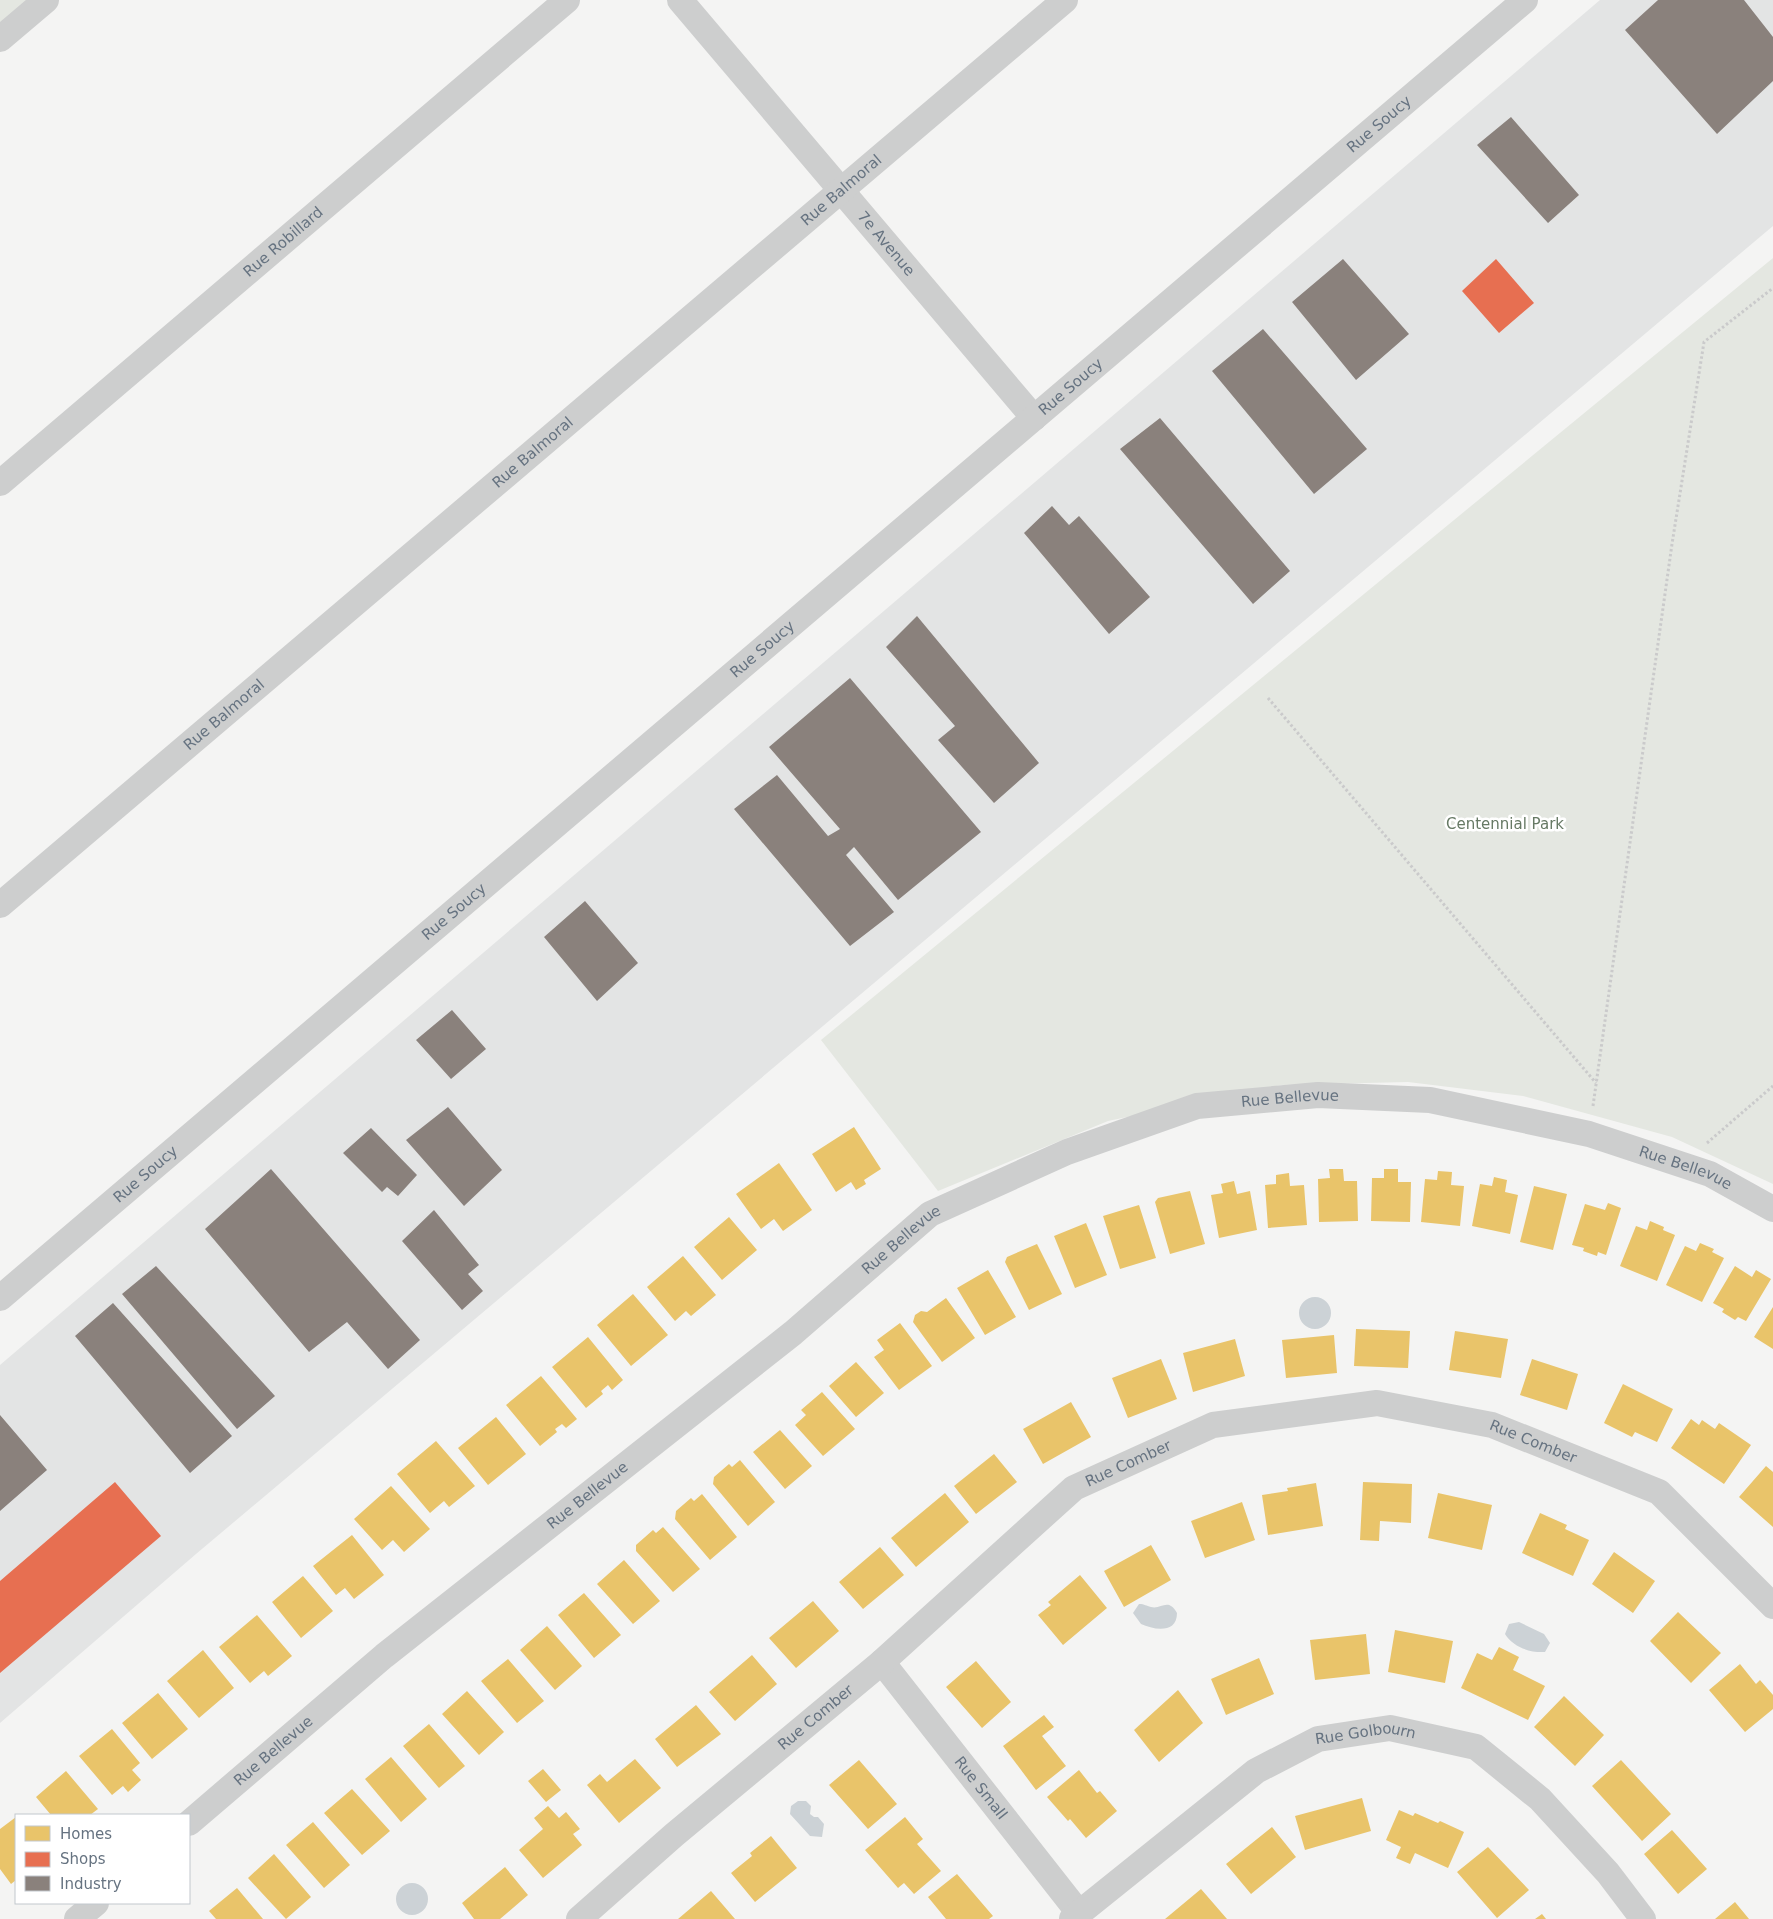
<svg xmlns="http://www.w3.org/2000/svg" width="1773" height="1919" font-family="'DejaVu Sans',sans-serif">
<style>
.built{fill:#e3e4e4}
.green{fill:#e4e7e1}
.water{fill:#ccd2d6}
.homes{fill:#e9c46a}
.shops{fill:#e76f51}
.industry{fill:#8a817c}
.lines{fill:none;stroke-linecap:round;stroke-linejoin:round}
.path{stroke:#cacacb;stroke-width:3;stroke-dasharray:2.5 2.5;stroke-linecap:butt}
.street{stroke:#cdcece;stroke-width:26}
.labels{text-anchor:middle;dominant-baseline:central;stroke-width:5;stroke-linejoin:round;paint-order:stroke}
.street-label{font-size:15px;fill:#667381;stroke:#fff}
.park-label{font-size:15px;fill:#667964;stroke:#fff}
</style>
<rect width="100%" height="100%" fill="#f4f4f3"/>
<path class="built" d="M1600,0H1773V226L196,1554L0,1723V1365Z"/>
<path class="green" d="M0,0H40L0,35Z
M1773,258V1184L1672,1137L1523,1096L1408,1082L1281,1085L1108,1121L938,1191L821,1040Z"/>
<path class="water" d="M1299 1313a16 16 0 1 1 32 0a16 16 0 1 1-32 0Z
M1139,1604C1145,1604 1146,1606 1151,1607C1161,1610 1168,1597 1177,1613C1177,1634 1154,1630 1141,1624L1133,1613Z
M1519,1622L1544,1634L1550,1643L1545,1652C1530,1653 1513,1647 1505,1634L1509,1624Z
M798,1801H806L811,1806L810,1814L814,1817H818L824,1824L822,1837L810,1836L790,1814L791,1806Z
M396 1899a16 16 0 1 1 32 0a16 16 0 1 1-32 0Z"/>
<path class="homes" d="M854,1127L881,1169L864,1180L866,1184L856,1190L851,1182L836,1192L812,1154Z
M779,1163L812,1210L783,1231L774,1219L761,1229L736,1194Z
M1329,1169H1343L1344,1181H1357L1358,1221L1319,1222L1318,1179L1330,1178Z
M1384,1169H1398V1182H1411L1410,1222L1371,1221L1372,1178H1384Z
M1438,1171L1452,1172L1451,1185L1464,1186L1460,1226L1421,1222L1425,1179L1437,1180Z
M1289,1173L1290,1186L1304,1185L1307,1225L1268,1228L1265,1185L1276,1184V1175Z
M1494,1177L1507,1180L1505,1192L1518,1195L1510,1234L1472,1226L1480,1184L1492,1186Z
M1234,1181L1237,1194L1250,1191L1257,1230L1219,1238L1211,1195L1223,1193L1221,1184Z
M1534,1186L1567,1194L1553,1250L1520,1242Z
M1190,1191L1205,1244L1170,1254L1155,1202L1158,1198Z
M1608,1203L1621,1208L1606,1255L1598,1252L1597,1256L1583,1251L1584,1248L1572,1245L1585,1204L1605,1210Z
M1139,1205L1156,1258L1120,1269L1103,1216Z
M729,1217L757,1250L722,1280L694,1247Z
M1650,1221L1664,1227L1663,1230L1675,1235L1657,1281L1620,1266L1636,1226L1647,1230Z
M1086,1223L1107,1275L1075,1288L1054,1236Z
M1700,1243L1714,1249L1712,1252L1724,1258L1702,1302L1666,1285L1685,1246L1696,1251Z
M1037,1244L1062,1294L1029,1310L1005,1262L1007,1257Z
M683,1256L716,1295L691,1316L686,1311L675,1321L647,1287Z
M1735,1266L1752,1277L1756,1270L1771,1279L1746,1321L1738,1317L1735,1320L1722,1312L1724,1309L1713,1303Z
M988,1270L1016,1317L985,1335L957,1288Z
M633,1294L668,1335L631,1366L597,1325Z
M946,1298L975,1338L942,1362L913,1322L915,1315L921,1311L927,1312Z
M1773,1307V1349L1754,1337Z
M900,1323L932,1366L899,1390L874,1357L884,1350L877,1340Z
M1356,1329L1410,1331L1408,1368L1354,1366Z
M1455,1331L1508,1339L1501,1378L1449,1370Z
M1334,1335L1337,1373L1286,1378L1282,1340Z
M588,1337L623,1380L612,1390L608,1385L601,1391L603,1394L586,1408L552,1367Z
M1235,1339L1245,1376L1193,1392L1183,1353Z
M1161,1359L1177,1399L1128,1418L1112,1378Z
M1532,1359L1578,1374L1567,1410L1520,1395Z
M856,1362L884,1393L856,1417L829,1386Z
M541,1376L577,1419L566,1428L562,1424L555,1429L557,1432L540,1446L506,1405Z
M1623,1384L1673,1409L1657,1442L1635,1432L1632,1437L1604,1423Z
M822,1392L855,1429L823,1456L795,1425L806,1415L801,1410Z
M1071,1402L1091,1437L1043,1464L1023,1429Z
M496,1417L526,1454L488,1485L458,1448Z
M1691,1419L1699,1425L1702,1420L1715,1429L1719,1423L1751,1445L1724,1484L1671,1448Z
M780,1430L812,1466L785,1489L753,1452Z
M436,1441L475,1486L449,1507L444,1501L430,1513L397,1474Z
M994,1454L1017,1482L976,1514L954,1486Z
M740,1460L775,1502L748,1526L713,1484L714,1477L729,1464L732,1467Z
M1766,1466L1773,1472V1527L1739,1497Z
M1363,1482L1412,1484L1411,1523L1380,1521L1379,1541L1360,1540Z
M1316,1483L1323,1526L1268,1535L1262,1495L1288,1491L1287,1488Z
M391,1486L430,1529L404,1552L393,1540L382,1550L354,1519Z
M945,1493L969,1522L916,1567L891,1538Z
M1438,1493L1492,1505L1482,1550L1428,1538Z
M702,1494L737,1537L710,1560L675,1519L676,1511L691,1498L694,1501Z
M1242,1502L1255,1540L1205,1558L1191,1521Z
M1540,1513L1567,1525L1565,1529L1589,1540L1573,1576L1522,1553Z
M663,1527L700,1569L673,1592L636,1551V1545L653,1530L656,1533Z
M352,1535L384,1575L354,1599L345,1588L336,1595L313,1566Z
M1151,1545L1171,1580L1124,1607L1104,1571Z
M880,1547L904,1575L863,1609L839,1582Z
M1614,1552L1655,1581L1633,1613L1592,1584Z
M624,1560L660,1601L633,1624L597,1584Z
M1080,1575L1107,1608L1063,1645L1038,1615L1051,1605L1048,1602Z
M303,1576L333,1611L301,1638L272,1602Z
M584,1593L621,1635L594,1658L558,1615Z
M813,1601L839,1631L796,1668L769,1638Z
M1678,1612L1721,1653L1691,1683L1650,1641Z
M257,1615L292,1656L268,1676L264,1671L250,1683L219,1647Z
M547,1626L582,1666L555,1690L520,1650Z
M1395,1630L1453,1641L1445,1683L1388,1672Z
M1366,1634L1370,1674L1315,1680L1310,1640Z
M1499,1647L1519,1657L1513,1670L1545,1686L1528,1720L1461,1688L1477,1653L1492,1660Z
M203,1650L234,1688L199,1718L167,1681Z
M752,1655L777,1684L735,1721L709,1692Z
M1259,1658L1274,1694L1226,1715L1211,1679Z
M508,1659L544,1701L517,1723L481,1681Z
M976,1661L1011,1702L982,1728L946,1687Z
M1740,1664L1756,1684L1760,1680L1773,1695V1709L1745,1732L1709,1690Z
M1178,1690L1203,1723L1159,1762L1134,1730Z
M467,1691L504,1732L479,1755L442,1714Z
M158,1693L188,1729L152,1759L122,1723Z
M1564,1696L1604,1735L1575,1766L1534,1727Z
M696,1705L721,1734L677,1767L655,1739Z
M1044,1715L1054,1727L1042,1736L1066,1766L1036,1790L1003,1746Z
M429,1724L465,1766L439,1788L403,1746Z
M112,1729L140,1763L132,1770L141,1780L128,1792L123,1786L112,1795L79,1756Z
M391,1757L427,1799L401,1822L365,1779Z
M635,1759L661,1788L619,1823L587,1785L600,1774L607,1782Z
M859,1760L897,1804L868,1829L829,1785Z
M1621,1760L1671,1814L1642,1841L1592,1786Z
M543,1769L561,1790L546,1802L528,1781Z
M1079,1770L1097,1793L1100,1791L1117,1811L1086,1838L1070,1819L1068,1821L1047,1797Z
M66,1771L98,1809L90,1815H51L36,1797Z
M352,1789L390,1831L362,1855L324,1813Z
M1362,1798L1371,1831L1305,1850L1295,1816Z
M548,1806L559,1818L566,1812L580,1829L573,1834L582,1845L543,1878L519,1850L543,1829L534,1818Z
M1399,1810L1413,1816L1415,1813L1438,1823L1440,1821L1464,1832L1448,1868L1415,1853L1410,1864L1396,1858L1401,1847L1386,1840Z
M16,1817V1880L11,1884L0,1869V1829Z
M905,1817L923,1839L917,1844L941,1871L914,1894L904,1883L898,1888L865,1850Z
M313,1822L350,1865L324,1888L286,1845Z
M1272,1827L1296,1857L1251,1894L1226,1864Z
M1672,1830L1707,1869L1678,1894L1644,1854Z
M771,1836L797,1868L755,1902L731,1873L752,1856L750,1853Z
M1488,1847L1529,1890L1497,1918L1457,1872Z
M274,1854L311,1897L286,1919L248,1878Z
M505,1867L528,1895L500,1919H474L462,1903Z
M957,1874L993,1916L989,1919H946L928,1897Z
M237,1888L263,1919H216L209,1911Z
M1201,1889L1227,1919H1165Z
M711,1891L735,1919H678Z
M1735,1902L1749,1919H1715Z
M1542,1914L1546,1919H1535Z"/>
<path class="shops" d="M1496,259L1534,303L1499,333L1462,291Z
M115,1482L161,1536L0,1673V1581Z"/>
<path class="industry" d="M1658,0H1744L1773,37V81L1717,134L1625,30Z
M1511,117L1579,195L1548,223L1477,145Z
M1343,259L1409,334L1356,380L1292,302Z
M1263,329L1367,449L1314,494L1212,371Z
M1160,418L1290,571L1253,604L1120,449Z
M1052,506L1069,525L1079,516L1150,597L1109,634L1024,533Z
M917,616L1039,763L994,803L938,740L955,726L886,647Z
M850,678L981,832L898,900L854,847L846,855L894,912L850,946L734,809L777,775L828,836L840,829L769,747Z
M585,901L638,963L597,1001L544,937Z
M452,1010L486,1049L451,1079L416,1040Z
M448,1107L502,1170L464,1206L406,1140Z
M371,1128L417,1175L398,1196L387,1187L382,1192L343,1153Z
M271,1169L420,1340L388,1369L347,1322L309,1352L205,1229Z
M434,1210L479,1265L468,1274L483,1291L462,1310L402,1241Z
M156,1266L275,1396L237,1429L122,1294Z
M113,1303L232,1436L190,1473L75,1336Z
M0,1415L47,1470L0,1511Z"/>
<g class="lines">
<path class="path" d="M1268,698L1596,1083
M1593,1106L1672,544L1704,342L1773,288
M1707,1143L1773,1086"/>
<g class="street">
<path id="s1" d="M680,0L1034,418"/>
<path d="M0,39L46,0"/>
<path id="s2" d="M0,483L567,0"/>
<path id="s3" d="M0,905L1065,0"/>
<path id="s4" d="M0,1298L1525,0"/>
<path id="s5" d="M882,1662L1079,1913"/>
<path id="s6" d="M189,1823L384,1656L793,1333L930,1214L1067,1152L1197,1106L1318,1095L1430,1100L1589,1134L1710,1174L1773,1209"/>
<path d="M77,1919L96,1903"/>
<path id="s7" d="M579,1919L674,1835L882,1662L1074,1488L1213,1425L1377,1403L1492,1425L1659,1492L1773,1606"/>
<path id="s8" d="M1072,1919L1256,1771L1318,1739L1390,1728L1476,1747L1540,1799L1608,1873L1643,1919"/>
</g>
</g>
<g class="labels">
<g class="street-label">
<text stroke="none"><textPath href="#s4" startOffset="1811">Rue Soucy</textPath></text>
<text stroke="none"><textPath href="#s3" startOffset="1104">Rue Balmoral</textPath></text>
<text stroke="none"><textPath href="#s2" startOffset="372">Rue Robillard</textPath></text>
<text stroke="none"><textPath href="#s1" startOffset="319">7e Avenue</textPath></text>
<text stroke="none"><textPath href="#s4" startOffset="1406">Rue Soucy</textPath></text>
<text stroke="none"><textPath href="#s3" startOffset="699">Rue Balmoral</textPath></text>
<text stroke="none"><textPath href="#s4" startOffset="1001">Rue Soucy</textPath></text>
<text stroke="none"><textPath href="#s3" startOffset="294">Rue Balmoral</textPath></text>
<text stroke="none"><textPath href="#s4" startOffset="596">Rue Soucy</textPath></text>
<text stroke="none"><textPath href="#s6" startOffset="1341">Rue Bellevue</textPath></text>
<text stroke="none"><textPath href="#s6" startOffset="1746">Rue Bellevue</textPath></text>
<text stroke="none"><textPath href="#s4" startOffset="191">Rue Soucy</textPath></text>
<text stroke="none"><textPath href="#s6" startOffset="921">Rue Bellevue</textPath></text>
<text stroke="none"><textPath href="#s7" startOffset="1136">Rue Comber</textPath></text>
<text stroke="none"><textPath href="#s7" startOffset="716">Rue Comber</textPath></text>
<text stroke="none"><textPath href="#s6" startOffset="516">Rue Bellevue</textPath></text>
<text stroke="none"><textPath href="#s7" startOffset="311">Rue Comber</textPath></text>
<text stroke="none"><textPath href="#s8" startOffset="354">Rue Golbourn</textPath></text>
<text stroke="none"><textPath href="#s6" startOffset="111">Rue Bellevue</textPath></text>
<text stroke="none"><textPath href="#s5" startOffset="160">Rue Small</textPath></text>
</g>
<g class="park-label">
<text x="1505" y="824">Centennial Park</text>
</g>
</g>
<rect x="15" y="1814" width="175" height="90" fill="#ffffff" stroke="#c2c7cd"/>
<rect x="25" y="1826" width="25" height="15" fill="#e9c46a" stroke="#c2c7cd"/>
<text x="60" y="1839" font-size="15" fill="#667381">Homes</text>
<rect x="25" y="1852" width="25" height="15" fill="#e76f51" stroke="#c2c7cd"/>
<text x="60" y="1864" font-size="15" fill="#667381">Shops</text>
<rect x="25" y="1876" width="25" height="15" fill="#8a817c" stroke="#c2c7cd"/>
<text x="60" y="1889" font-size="15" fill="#667381">Industry</text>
</svg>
